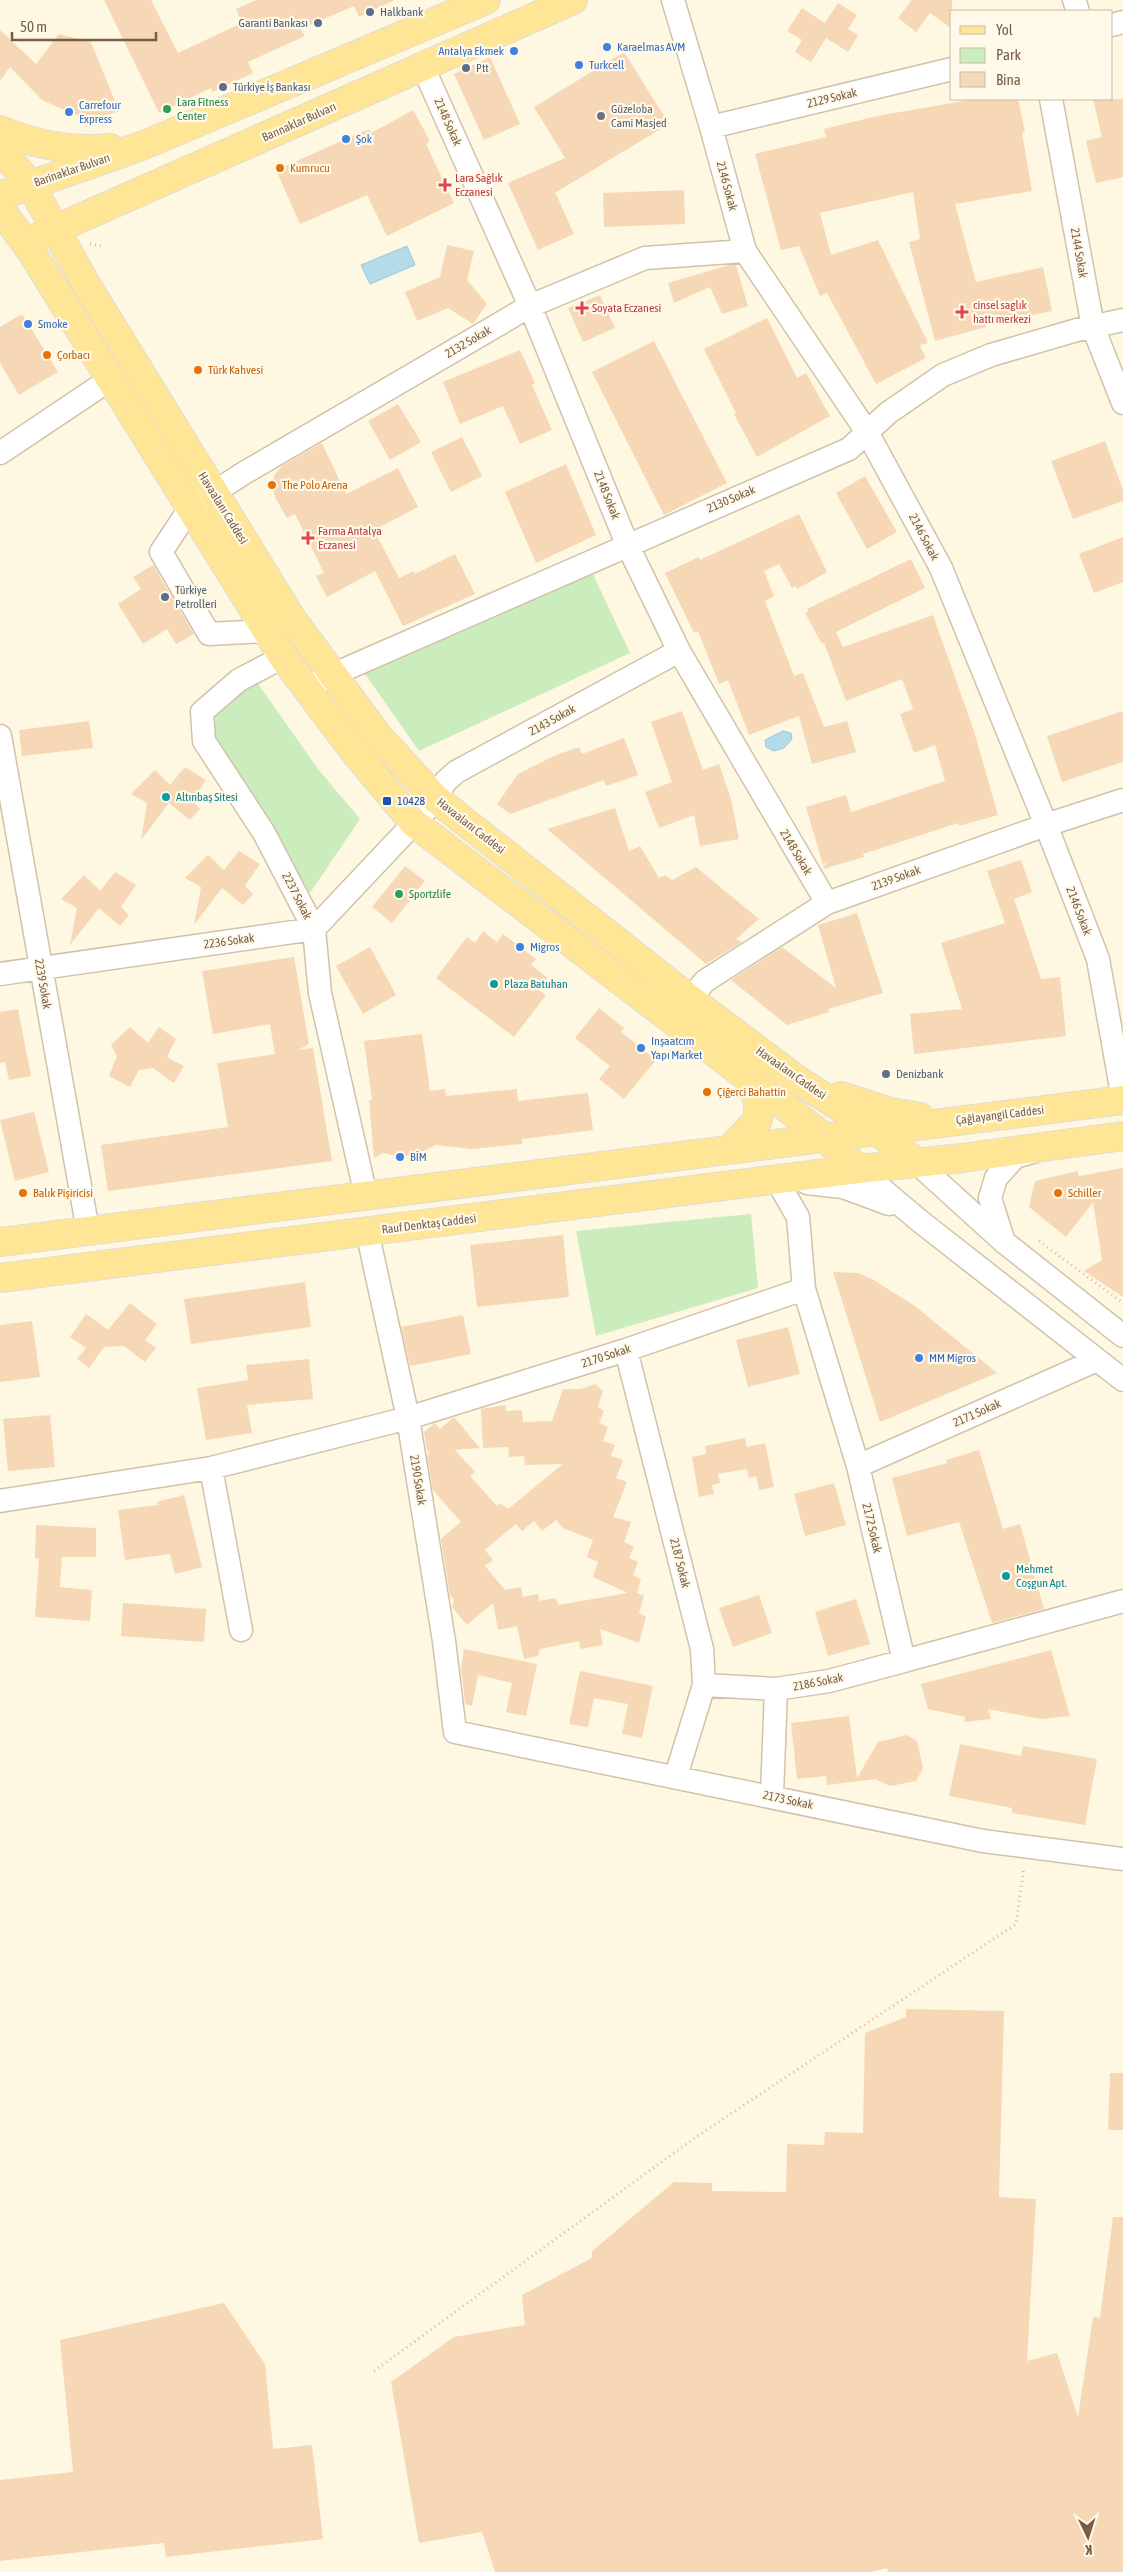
<svg xmlns="http://www.w3.org/2000/svg" width="1123" height="2572" font-family="'Asap Condensed',sans-serif">
<style>
.green{fill:#cbedbe}
.water{fill:#b3dbea;stroke:#99c9dd}
.building{fill:#f7d8b6;fill-rule:evenodd}
.lines{fill:none;stroke-linecap:round;stroke-linejoin:round}
.minor-casing{stroke:#d2c2a9;stroke-width:25}
.major-casing{stroke:#e1dcd6;stroke-width:30}
.path{stroke:#dbbb99;stroke-width:3;stroke-dasharray:1 4;stroke-linecap:butt}
.minor{stroke:#fff;stroke-width:22}
.major{stroke:#ffe697;stroke-width:28}
.service-dot{fill:#5c6f8a;stroke:#fff9e9;stroke-width:2}
.shop-dot{fill:#3f7fe0;stroke:#fff9e9;stroke-width:2}
.leisure-dot{fill:#2e9e5b;stroke:#fff9e9;stroke-width:2}
.worship-dot{fill:#6b7280;stroke:#fff9e9;stroke-width:2}
.food-dot{fill:#e8710a;stroke:#fff9e9;stroke-width:2}
.health-dot{fill:#e0444e;stroke:#fff9e9;stroke-width:2}
.culture-dot{fill:#0f9aa8;stroke:#fff9e9;stroke-width:2}
.transit-dot{fill:#1a4fb4;stroke:#fff9e9;stroke-width:2}
.labels{text-anchor:middle;dominant-baseline:central;stroke-width:4.5;stroke-linejoin:round;paint-order:stroke}
.service-label{font-size:12px;fill:#4e5e75;stroke:#fff9e9;text-anchor:start}
.shop-label{font-size:12px;fill:#366cbe;stroke:#fff9e9;text-anchor:start}
.street-label{font-size:12px;fill:#785e45;stroke:#fff9e9}
.leisure-label{font-size:12px;fill:#27864d;stroke:#fff9e9;text-anchor:start}
.worship-label{font-size:12px;fill:#5b616d;stroke:#fff9e9;text-anchor:start}
.food-label{font-size:12px;fill:#c56008;stroke:#fff9e9;text-anchor:start}
.health-label{font-size:12px;fill:#be3a42;stroke:#fff9e9;text-anchor:start}
.culture-label{font-size:12px;fill:#0d838f;stroke:#fff9e9;text-anchor:start}
.transit-label{font-size:12px;fill:#164399;stroke:#fff9e9;text-anchor:start}
</style>
<rect width="100%" height="100%" fill="#fef7e1"/>
<path class="green" d="M591,570L630,653L419,751L363,671Z
M254,678L318,769L360,819L310,893L209,728L210,712Z
M751,1214L758,1288L596,1336L576,1231Z"/>
<path class="water" d="M407,246L415,265L370,284L361,265Z
M783,731L791,733L792,739L784,748L774,751L766,747L765,740Z"/>
<path class="building" d="M104,0H151L178,53L242,23L236,9L256,0H395L359,17L354,6L301,29L305,36L248,62L253,73L212,92L211,88L159,113Z
M912,0H952V29L930,13L916,32L898,18Z
M838,3L857,15L848,29L858,35L848,52L826,38L811,62L795,52L802,40L787,31L802,8L825,23Z
M0,30L36,64L59,34L91,42L119,111L90,121L42,100L10,67L0,81Z
M624,52L669,124L553,194H556L574,234L538,250L508,183L565,158L534,107Z
M490,57L520,124L484,140L454,74Z
M975,99H1018L1025,132L1022,133L1032,191L955,204L976,282L1043,267L1052,311L986,325V327L935,341L909,242L920,239L913,192L820,213L831,255L878,240L928,343L920,345L926,358L876,384L827,293L820,296L799,246L781,250L755,154L826,137L824,129L877,116Z
M1093,99H1123V177L1096,183L1086,141L1102,137Z
M413,110L430,141L426,144L454,203L387,236L367,195L300,224L276,170L369,129L371,133Z
M684,190L685,224L604,227L603,193Z
M447,245L474,251L467,280L487,304L473,324L448,308L417,321L405,292L440,277Z
M729,265H736L748,306L722,314L710,287L674,303L668,283Z
M600,295L615,328L583,342L568,308Z
M22,314L58,372L19,395L0,363V327Z
M767,318L797,378L806,373L830,416L757,457L734,414L736,413L704,349Z
M654,341L727,483L664,515L592,372Z
M520,350L535,383L532,385L552,430L520,444L503,406L460,424L443,382Z
M398,404L421,442L390,460L368,421Z
M462,437L482,476L451,492L431,452Z
M1105,441L1123,490V501L1073,519L1051,461Z
M322,443L346,494L398,468L418,507L374,530L399,578L414,571L415,574L455,554L475,594L403,626L375,571L327,597L316,576L324,573L295,514L287,518L276,499L272,485L275,474L282,466Z
M566,464L596,535L536,563L505,492Z
M865,476L897,532L867,549L836,493Z
M799,514L827,572L797,589L796,586L792,588L779,564L764,571L774,596L765,601L794,676L803,673L824,727L847,721L856,752L812,764L799,716L749,735L728,680L719,684L698,631L694,633L665,573L699,557L700,560Z
M1123,537V582L1094,593L1079,554Z
M911,559L925,588L836,632L843,647L933,615L974,731L998,815L959,826L958,823L863,854L864,857L823,869L827,861L823,865L806,807L846,795L851,812L945,781L935,745L914,753L900,714L913,709L902,679L846,701L824,643L822,644L805,613L808,612L807,609Z
M153,565L194,634L176,644L167,629L143,644L118,604L141,589L133,577Z
M682,711L703,770L719,764L731,799L739,839L700,846L694,815L659,828L645,792L672,782L651,722Z
M1123,711V762L1062,782L1047,736Z
M89,721L93,748L22,756L19,730Z
M624,738L638,775L606,786L604,780L510,814L497,804L518,774L554,756L579,747L582,754Z
M185,767L206,780L192,801L200,809L190,820L169,803L141,840L147,803L131,794L155,770L170,785Z
M615,808L629,851L640,846L659,878L665,875L672,880L696,867L759,919L736,939L742,942L706,964L547,829Z
M239,851L260,864L245,886L253,894L243,905L222,888L194,925L201,887L185,878L208,855L224,870Z
M1021,860L1032,892L1014,899L1041,979L1060,977L1066,1036L914,1054L910,1014L962,1009L941,943L1005,923L987,871Z
M405,866L425,881L392,923L372,907Z
M115,872L136,885L121,907L129,915L120,926L99,908L70,945L77,908L61,899L84,875L100,891Z
M857,913L883,993L828,1009L829,1012L787,1025L731,980L782,947L836,988L818,925Z
M483,931L497,942L503,934L536,959L531,965L548,978L539,990L546,995L514,1037L436,978L467,937L475,943Z
M370,947L396,995L363,1014L336,966Z
M294,957L309,1044L298,1050L313,1048L332,1161L108,1191L101,1145L228,1127L217,1063L275,1054L270,1024L213,1034L202,971Z
M599,1008L624,1028L621,1032L656,1060L624,1099L599,1079L610,1066L575,1038Z
M18,1009L31,1076L9,1080L5,1062L0,1063V1012Z
M130,1027L148,1043L159,1027L176,1039L167,1057L184,1066L174,1083L153,1068L139,1070L130,1087L109,1076L117,1056L111,1045Z
M422,1034L430,1091L445,1089L446,1096L517,1089L518,1101L588,1093L593,1130L522,1139V1144L471,1149L436,1145L416,1154L400,1157L383,1153L374,1158L369,1100H372L364,1041Z
M34,1112L49,1172L15,1181L0,1120Z
M1123,1168V1297L1084,1271L1102,1260L1093,1202L1066,1237L1029,1207L1035,1181L1077,1171L1079,1176Z
M563,1235L569,1297L477,1307L470,1245Z
M833,1272L859,1273L872,1279L915,1306L997,1373L880,1422Z
M305,1282L311,1327L191,1344L184,1299Z
M130,1303L157,1324L145,1340L156,1348L145,1362L124,1346L104,1347L89,1368L77,1359L86,1348L70,1337L86,1314L108,1330Z
M463,1315L471,1354L410,1366L401,1327Z
M32,1321L40,1377L0,1382V1325Z
M788,1327L800,1374L748,1387L736,1340Z
M309,1359L313,1399L247,1405L252,1433L206,1440L197,1388L248,1380L246,1365Z
M595,1384L603,1391L598,1407L604,1411L599,1423L608,1427L603,1441L615,1445L611,1456L623,1460L616,1478L627,1482L613,1517L631,1522L624,1542L634,1547L629,1558L638,1562L633,1575L641,1579L637,1593L644,1596L639,1613L646,1617L639,1643L600,1629L603,1645L580,1649L579,1641L540,1649L538,1656L524,1659L517,1626L498,1630L493,1603L467,1625L452,1607L454,1600L450,1595L441,1539L461,1522L433,1490L427,1456L429,1454L427,1450L424,1432L435,1423L440,1429L454,1417L480,1448L455,1450L475,1472L470,1476L497,1506L500,1503L508,1509L563,1464L525,1465L524,1456L509,1457L508,1447L483,1448L481,1409L506,1405V1411L522,1410L523,1422L552,1421L563,1389H581ZM556,1520L563,1528L593,1540L587,1557L598,1562L593,1577L628,1593L558,1605L556,1598L539,1601L538,1594L523,1597L521,1587L505,1590L485,1566L493,1560L485,1550L516,1524L522,1531L534,1521L542,1531Z
M50,1415L55,1467L8,1471L3,1419Z
M745,1438L747,1447L765,1443L774,1487L759,1490L756,1476L749,1478L747,1469L718,1474L720,1483L712,1485L714,1494L699,1497L692,1457L706,1454L705,1446Z
M979,1450L1003,1529L1020,1524L1044,1609L992,1623L959,1522L907,1536L892,1478L947,1463L946,1460Z
M834,1483L846,1525L805,1536L794,1494Z
M184,1495L202,1567L175,1574L170,1554L125,1560L118,1510L158,1505L157,1502Z
M36,1525L96,1528V1557H62L60,1587L92,1590L90,1621L35,1617L39,1559L35,1558Z
M759,1595L772,1633L733,1647L719,1608Z
M856,1599L870,1644L828,1656L815,1612Z
M123,1603L206,1609L204,1642L121,1636Z
M464,1649L537,1664L526,1716L506,1712L512,1683L478,1675L472,1706L465,1704L461,1668Z
M1051,1650L1070,1716L1041,1719L988,1709L991,1719L964,1722L965,1717L928,1709L921,1684Z
M580,1671L653,1686L642,1738L622,1734L628,1704L594,1698L588,1727L569,1724Z
M849,1716L857,1778L878,1742L907,1735L917,1741L923,1768L916,1781L890,1786L875,1779L827,1785L826,1776L797,1779L791,1723Z
M960,1744L1021,1756L1023,1746L1097,1759L1085,1825L1012,1813V1808L949,1796Z
M906,2009L1004,2011L999,2197L1036,2199L1027,2361L1057,2353L1078,2417L1093,2317L1100,2318L1113,2217H1123V2572H888L887,2568L870,2572H495L482,2532L419,2543L391,2382L454,2337L525,2325L522,2295L592,2258V2251L674,2182L712,2183V2191L786,2192L787,2144L824,2145L825,2132L863,2133L865,2033L906,2017Z
M1110,2073H1123V2130H1108Z
M224,2303L265,2364L273,2449L312,2445L323,2539L166,2557L164,2543L0,2561V2480L73,2472L60,2340Z"/>
<g class="lines">
<g class="minor-casing">
<path id="minor" d="M673,0L711,127L745,251L867,432L941,568L1046,825L1098,959L1123,1099
M1074,0L1078,11
M1112,25L1123,22
M423,67L530,306L627,544L679,651L827,903
M1051,99L1093,327L1123,403
M711,127L952,69
M0,453L109,380
M267,631L209,634L161,552L190,508L244,473L530,306L645,258L745,251
M283,657L239,680L202,712L204,741L264,833L314,929L320,993L366,1196
M306,688L332,675L849,449L888,413L943,375L991,355L1077,330L1123,320
M0,736L88,1231
M0,974L314,929L414,823L436,799L445,782L456,772L679,651
M690,999L705,981L827,903L1046,825L1123,800
M917,1163L1004,1242L1123,1336
M858,1169L921,1222L1123,1380
M776,1179L798,1217L804,1289L858,1466L904,1661L1123,1601
M807,1183L843,1187L889,1204
M367,1231L408,1418L444,1641L455,1732L983,1841L1123,1859
M1003,1239L990,1198L996,1178L1015,1157L1033,1152
M626,1350L702,1649L704,1685L676,1776
M858,1466L1097,1360
M211,1468L241,1630
M0,1501L211,1468L408,1418L626,1350L804,1289
M704,1685L776,1689
M772,1796L776,1689L829,1681L904,1661"/>
</g>
<g class="major-casing">
<path id="major" d="M0,130C36,145 71,152 110,148
M0,148L30,184L86,284L292,619L378,736L436,799L690,999L799,1081L876,1130L917,1163
M0,196L144,145L486,0
M0,209L31,251L283,657L357,755L414,823L752,1081L824,1137L858,1169
M40,236L573,0
M841,1096L891,1112L920,1117
M730,1149L758,1120V1103L752,1081
M0,1242L1123,1100
M0,1278L858,1169L962,1158L1123,1136"/>
</g>
<path class="path" d="M90,244L103,246
M1039,1241L1123,1303
M374,2371L696,2137L1016,1924L1024,1867"/>
<use href="#minor" class="minor"/>
<use href="#major" class="major"/>
</g>
<g class="service-dot">
<circle cx="370" cy="12" r="5"/>
<circle cx="318" cy="23" r="5"/>
<circle cx="466" cy="68" r="5"/>
<circle cx="223" cy="87" r="5"/>
<circle cx="165" cy="597" r="5"/>
<circle cx="886" cy="1074" r="5"/>
</g>
<g class="shop-dot">
<circle cx="607" cy="47" r="5"/>
<circle cx="514" cy="51" r="5"/>
<circle cx="579" cy="65" r="5"/>
<circle cx="69" cy="112" r="5"/>
<circle cx="346" cy="139" r="5"/>
<circle cx="28" cy="324" r="5"/>
<circle cx="520" cy="947" r="5"/>
<circle cx="641" cy="1048" r="5"/>
<circle cx="400" cy="1157" r="5"/>
<circle cx="919" cy="1358" r="5"/>
</g>
<g class="leisure-dot">
<circle cx="167" cy="109" r="5"/>
<circle cx="399" cy="894" r="5"/>
</g>
<circle class="worship-dot" cx="601" cy="116" r="5"/>
<g class="food-dot">
<circle cx="280" cy="168" r="5"/>
<circle cx="47" cy="355" r="5"/>
<circle cx="198" cy="370" r="5"/>
<circle cx="272" cy="485" r="5"/>
<circle cx="707" cy="1092" r="5"/>
<circle cx="23" cy="1193" r="5"/>
<circle cx="1058" cy="1193" r="5"/>
</g>
<g class="health-dot">
<path d="M442.5 177.5h5v5h5v5h-5v5h-5v-5h-5v-5h5z"/>
<path d="M579.5 300.5h5v5h5v5h-5v5h-5v-5h-5v-5h5z"/>
<path d="M959.5 304.5h5v5h5v5h-5v5h-5v-5h-5v-5h5z"/>
<path d="M305.5 530.5h5v5h5v5h-5v5h-5v-5h-5v-5h5z"/>
</g>
<g class="culture-dot">
<circle cx="166" cy="797" r="5"/>
<circle cx="494" cy="984" r="5"/>
<circle cx="1006" cy="1576" r="5"/>
</g>
<rect class="transit-dot" x="382" y="796" width="10" height="10" rx="2.5"/>
<g class="labels">
<g class="service-label">
<text x="380" y="12">Halkbank</text>
<text x="308" y="23" text-anchor="end">Garanti Bankası</text>
<text x="476" y="68">Ptt</text>
<text x="233" y="87">Türkiye İş Bankası</text>
<text x="175" y="590">Türkiye<tspan x="175" dy="14">Petrolleri</tspan></text>
<text x="896" y="1074">Denizbank</text>
</g>
<g class="shop-label">
<text x="617" y="47">Karaelmas AVM</text>
<text x="504" y="51" text-anchor="end">Antalya Ekmek</text>
<text x="589" y="65">Turkcell</text>
<text x="79" y="105">Carrefour<tspan x="79" dy="14">Express</tspan></text>
<text x="356" y="139">Şok</text>
<text x="38" y="324">Smoke</text>
<text x="530" y="947">Migros</text>
<text x="651" y="1041">Inşaatcım<tspan x="651" dy="14">Yapı Market</tspan></text>
<text x="410" y="1157">BİM</text>
<text x="929" y="1358">MM Migros</text>
</g>
<g class="street-label">
<text transform="translate(832 98) rotate(-13)">2129 Sokak</text>
<text transform="translate(299 122) rotate(-24)">Barınaklar Bulvarı</text>
<text transform="translate(448 122) rotate(66)">2148 Sokak</text>
<text transform="translate(72 170) rotate(-19)">Barinaklar Bulvarı</text>
<text transform="translate(727 186) rotate(75)">2146 Sokak</text>
<text transform="translate(1079 253) rotate(80)">2144 Sokak</text>
<text transform="translate(468 342) rotate(-30)">2132 Sokak</text>
<text transform="translate(607 495) rotate(68)">2148 Sokak</text>
<text transform="translate(731 499) rotate(-23)">2130 Sokak</text>
<text transform="translate(223 508) rotate(58)">Havaalanı Caddesi</text>
<text transform="translate(924 537) rotate(62)">2146 Sokak</text>
<text transform="translate(552 720) rotate(-29)">2143 Sokak</text>
<text transform="translate(471 826) rotate(38)">Havaalanı Caddesi</text>
<text transform="translate(796 852) rotate(59)">2148 Sokak</text>
<text transform="translate(896 878) rotate(-20)">2139 Sokak</text>
<text transform="translate(297 896) rotate(63)">2237 Sokak</text>
<text transform="translate(1079 911) rotate(69)">2146 Sokak</text>
<text transform="translate(229 941) rotate(-8)">2236 Sokak</text>
<text transform="translate(43 984) rotate(80)">2239 Sokak</text>
<text transform="translate(791 1073) rotate(35)">Havaalanı Caddesi</text>
<text transform="translate(1000 1115) rotate(-7)">Çağlayangil Caddesi</text>
<text transform="translate(429 1224) rotate(-7)">Rauf Denktaş Caddesi</text>
<text transform="translate(606 1356) rotate(-18)">2170 Sokak</text>
<text transform="translate(977 1413) rotate(-24)">2171 Sokak</text>
<text transform="translate(418 1480) rotate(81)">2190 Sokak</text>
<text transform="translate(872 1528) rotate(77)">2172 Sokak</text>
<text transform="translate(680 1563) rotate(76)">2187 Sokak</text>
<text transform="translate(818 1682) rotate(-11)">2186 Sokak</text>
<text transform="translate(788 1800) rotate(12)">2173 Sokak</text>
</g>
<g class="leisure-label">
<text x="177" y="102">Lara Fitness<tspan x="177" dy="14">Center</tspan></text>
<text x="409" y="894">Sportzlife</text>
</g>
<g class="worship-label">
<text x="611" y="109">Güzeloba<tspan x="611" dy="14">Cami Masjed</tspan></text>
</g>
<g class="food-label">
<text x="290" y="168">Kumrucu</text>
<text x="57" y="355">Çorbacı</text>
<text x="208" y="370">Türk Kahvesi</text>
<text x="282" y="485">The Polo Arena</text>
<text x="717" y="1092">Çiğerci Bahattin</text>
<text x="33" y="1193">Balık Pişiricisi</text>
<text x="1068" y="1193">Schiller</text>
</g>
<g class="health-label">
<text x="455" y="178">Lara Sağlık<tspan x="455" dy="14">Eczanesi</tspan></text>
<text x="973" y="305">cinsel saglık<tspan x="973" dy="14">hattı merkezi</tspan></text>
<text x="592" y="308">Soyata Eczanesi</text>
<text x="318" y="531">Farma Antalya<tspan x="318" dy="14">Eczanesi</tspan></text>
</g>
<g class="culture-label">
<text x="176" y="797">Altınbaş Sitesi</text>
<text x="504" y="984">Plaza Batuhan</text>
<text x="1016" y="1569">Mehmet<tspan x="1016" dy="14">Coşgun Apt.</tspan></text>
</g>
<g class="transit-label">
<text x="397" y="801">10428</text>
</g>
</g>
<rect x="950" y="10" width="162" height="90" fill="#fff9e9" stroke="#c9bba7"/>
<rect x="960" y="26" width="25" height="8" fill="#ffe697" stroke="#c9bba7"/>
<text x="996" y="35" font-size="15" fill="#785e45">Yol</text>
<rect x="960" y="48" width="25" height="15" fill="#cbedbe" stroke="#c9bba7"/>
<text x="996" y="60" font-size="15" fill="#785e45">Park</text>
<rect x="960" y="72" width="25" height="15" fill="#f7d8b6" stroke="#c9bba7"/>
<text x="996" y="85" font-size="15" fill="#785e45">Bina</text>
<g transform="translate(1088 2537) rotate(176)" stroke="#fff9e9" stroke-width="4" paint-order="stroke">
<path d="M0-4L9 19L0 12L-9 19Z" fill="#785e45"/>
<text y="-8" font-size="14" font-weight="bold" text-anchor="middle" fill="#785e45">K</text>
</g>
<path d="M12 32v8h144v-8" fill="none" stroke="#785e45" stroke-width="2.5"/>
<text x="20" y="32" font-size="15" fill="#785e45" stroke="#fff9e9" stroke-width="4" paint-order="stroke">50 m</text>
</svg>
